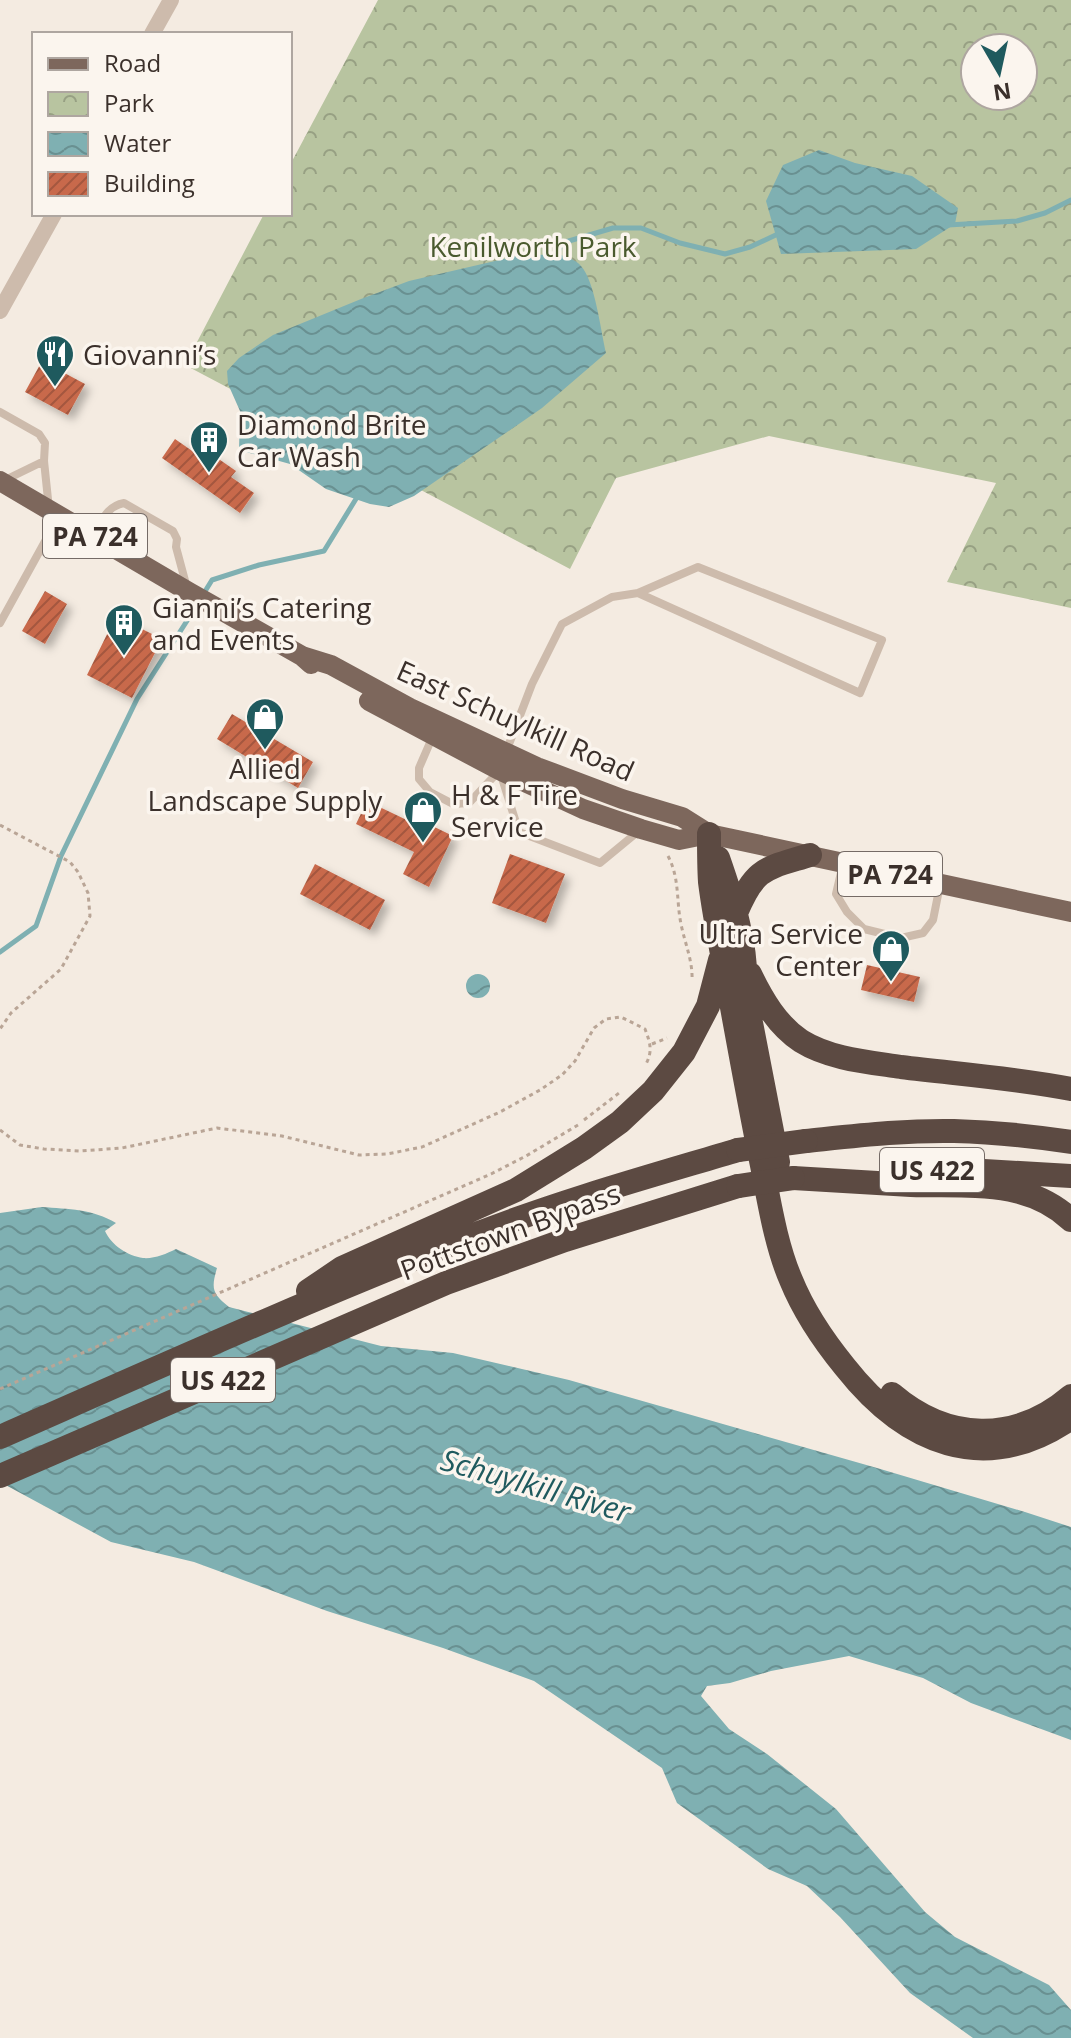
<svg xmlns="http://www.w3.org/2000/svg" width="1071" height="2038" font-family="'Open Sans',sans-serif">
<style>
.park{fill:url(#park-crowns);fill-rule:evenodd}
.water{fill:url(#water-waves)}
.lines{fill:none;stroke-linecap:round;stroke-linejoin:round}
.stream{stroke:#7fb0b2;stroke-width:5}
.building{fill:url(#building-hatch);filter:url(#shadow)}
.path{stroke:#b9a596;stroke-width:3;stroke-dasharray:4 4;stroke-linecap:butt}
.service{stroke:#cdbbac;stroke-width:8}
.minor{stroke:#cdbbac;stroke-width:16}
.primary{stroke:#7d675c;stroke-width:20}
.motorway{stroke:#5c4a42;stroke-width:24}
.motorway-bridge{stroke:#5c4a42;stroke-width:24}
.labels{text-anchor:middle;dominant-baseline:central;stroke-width:7;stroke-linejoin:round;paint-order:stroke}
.shield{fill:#fbf5ee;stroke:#756b66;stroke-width:2}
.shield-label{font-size:26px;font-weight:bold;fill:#3b302b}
.park-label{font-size:28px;fill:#4a5a2e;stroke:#fbf5ee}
.poi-label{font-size:28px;fill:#3b302b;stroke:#fbf5ee;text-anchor:start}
.street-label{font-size:28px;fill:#3b302b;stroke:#fbf5ee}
.water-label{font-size:30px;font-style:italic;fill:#1f5a5e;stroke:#fbf5ee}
</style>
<defs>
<pattern id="park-crowns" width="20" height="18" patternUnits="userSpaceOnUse" patternTransform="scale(2)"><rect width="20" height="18" fill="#b8c4a0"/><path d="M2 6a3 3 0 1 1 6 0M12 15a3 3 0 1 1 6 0" fill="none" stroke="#97a083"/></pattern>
<pattern id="water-waves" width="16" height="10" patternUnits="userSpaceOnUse" patternTransform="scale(2)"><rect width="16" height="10" fill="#7fb0b2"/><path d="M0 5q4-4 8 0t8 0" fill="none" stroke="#699091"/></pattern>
<pattern id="building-hatch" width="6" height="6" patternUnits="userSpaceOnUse" patternTransform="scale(2)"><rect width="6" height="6" fill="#c8694b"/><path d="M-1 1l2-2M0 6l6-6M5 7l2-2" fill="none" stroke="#a4573f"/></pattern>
<filter id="shadow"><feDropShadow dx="5.5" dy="5.5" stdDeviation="4" flood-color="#0004"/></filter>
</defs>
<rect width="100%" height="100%" fill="#f4ebe1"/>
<path class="park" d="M378,0H1071V608L947,582L996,483L769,436L616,478L570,569L185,365L264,214H290V165ZM975,48H1023V96H975Z"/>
<path class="water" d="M819,150L855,163L912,176L958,208L955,224L916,249L781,254L766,201L783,165Z
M558,254C566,257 575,259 581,266C595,281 601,332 606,353L542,408L414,496L389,507L370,504L326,489L290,464L239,450L240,411L228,384L227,371L239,358L273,335L361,299L409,281L516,256Z
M466 986a12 12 0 1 1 24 0a12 12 0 1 1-24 0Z
M42,1207C68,1209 93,1209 116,1223L105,1231C111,1245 128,1256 143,1258C154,1259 166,1254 176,1249L217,1268C211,1289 212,1293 229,1307L381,1346L453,1353L569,1380L877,1468L1025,1512L1071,1527V1740L971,1703L923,1678L849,1656L771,1671L730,1683L707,1686L701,1696L729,1729L767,1754L836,1809L925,1912L955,1937L1049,1985L1071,2010V2038H973L910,1993L840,1917L807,1886L768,1869L677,1803L662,1768L534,1681L443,1648L327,1611L194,1562L111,1542L0,1482V1213Z"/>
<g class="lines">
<path class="stream" d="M948,225L1017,221L1045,213L1071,200
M555,259L562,243L613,228H641L680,243L725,254L750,247L780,233
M204,593L212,580L259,565L324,551L359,494
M0,952L36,926L61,856L137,699L199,602"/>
</g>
<path class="building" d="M42,361L85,384L68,415L25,392Z
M175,439L208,462L213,455L236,471L231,477L254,493L240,513L162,458Z
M45,591L67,604L45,644L22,631Z
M116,616L162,639L132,698L87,675Z
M232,714L313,762L298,788L217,739Z
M367,801L413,823L416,818L453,836L429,887L403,874L414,852L356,824Z
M510,854L565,874L546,923L492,903Z
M315,864L385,900L370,930L300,894Z
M867,965L920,977L914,1002L861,990Z"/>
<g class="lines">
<path class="path" d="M0,825L70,862L78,872L88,893L90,916L61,969L11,1013L0,1029
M668,856C680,879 676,900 681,924C685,944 693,961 692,981
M652,1044L667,1038
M584,1120L619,1093
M0,1130L20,1145L44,1149L80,1151L122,1148L217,1128L282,1136L359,1155L387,1154L422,1147L500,1112L540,1090L562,1075L575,1061L594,1028L606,1019L621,1017L645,1029C650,1042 653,1051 646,1064
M0,1389L491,1174L526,1156L578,1125"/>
<path class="service" d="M0,412L39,434L45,443L44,461L49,509
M5,480L44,461
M93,535C102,521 107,506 124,503L173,531L177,539L176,547L187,588
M0,623L59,516
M432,738L419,768V779L430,792L453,804L469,803L498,772
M506,752L532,684L562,624L612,597L638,593L860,693L882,640L698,567L638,593
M501,775L519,832L600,863L640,830
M843,864L836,894L847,912L864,929L901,938L923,933L933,920L940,885"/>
<path class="minor" d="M152,34L171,0
M0,311L54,214"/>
<path class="primary" d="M0,481L189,592L302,656L311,664
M302,656L331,665L410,708L537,767L622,799L682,817L709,834L1071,912
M369,701L499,770L583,809L641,829L679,840L709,834"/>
<path class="motorway" d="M709,834C709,850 709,866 710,882C715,922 724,962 731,1002C740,1051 749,1101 759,1151C768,1192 774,1241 791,1280C804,1312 823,1340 845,1367C905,1443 984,1478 1071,1418
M718,858C733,901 748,946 745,992L778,1162
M736,913C755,867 765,869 810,855
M750,974C762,999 777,1025 801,1041C830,1059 868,1062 901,1067C958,1074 1015,1078 1071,1089
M806,1141C855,1136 905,1130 954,1131C993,1132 1032,1136 1071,1142
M967,1170L1071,1176
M793,1178C832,1180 872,1183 911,1185C967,1187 1027,1178 1071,1220
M308,1291L342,1268L516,1190L584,1148L620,1122L653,1091L684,1052L708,1006L720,960
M892,1394C947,1441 1015,1444 1071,1396
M0,1437C159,1367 317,1296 479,1233C564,1200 651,1176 738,1150
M0,1476L446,1283L565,1240L738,1186"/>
<path class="motorway-bridge" d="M738,1150L806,1141
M738,1186L793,1178"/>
</g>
<defs>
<g id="restaurant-pin" transform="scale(2)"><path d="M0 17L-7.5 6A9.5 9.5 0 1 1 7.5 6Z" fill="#1f5a5e" stroke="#fbf5ee"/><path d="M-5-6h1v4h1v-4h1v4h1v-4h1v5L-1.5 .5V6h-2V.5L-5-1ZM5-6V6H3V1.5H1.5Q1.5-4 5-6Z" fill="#fff"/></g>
<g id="building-pin" transform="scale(2)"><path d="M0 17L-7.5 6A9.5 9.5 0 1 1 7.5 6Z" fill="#1f5a5e" stroke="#fbf5ee"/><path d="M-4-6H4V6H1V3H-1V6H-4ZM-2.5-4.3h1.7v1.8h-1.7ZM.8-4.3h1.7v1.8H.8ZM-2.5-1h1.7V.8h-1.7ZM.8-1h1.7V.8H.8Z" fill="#fff"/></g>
<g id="shop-pin" transform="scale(2)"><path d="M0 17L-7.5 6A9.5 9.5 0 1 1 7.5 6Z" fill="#1f5a5e" stroke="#fbf5ee"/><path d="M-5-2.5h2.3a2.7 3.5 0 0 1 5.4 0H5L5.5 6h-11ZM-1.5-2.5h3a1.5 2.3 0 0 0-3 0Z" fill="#fff"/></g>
</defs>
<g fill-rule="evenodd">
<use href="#restaurant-pin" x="55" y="354"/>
<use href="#building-pin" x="209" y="440"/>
<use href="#building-pin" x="124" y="623"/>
<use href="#shop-pin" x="265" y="717"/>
<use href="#shop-pin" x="423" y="810"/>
<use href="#shop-pin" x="891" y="949"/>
</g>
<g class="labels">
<g class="shield">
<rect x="43" y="514" width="104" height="44" rx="6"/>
<rect x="838" y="852" width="104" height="44" rx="6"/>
<rect x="880" y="1148" width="104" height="44" rx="6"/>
<rect x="171" y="1358" width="104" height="44" rx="6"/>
</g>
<g class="shield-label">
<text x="95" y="536">PA 724</text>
<text x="890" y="874">PA 724</text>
<text x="932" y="1170">US 422</text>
<text x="223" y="1380">US 422</text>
</g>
<g class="park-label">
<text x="533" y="246">Kenilworth Park</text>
</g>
<g class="poi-label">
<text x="83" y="354">Giovanni’s</text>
<text x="237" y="424">Diamond Brite<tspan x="237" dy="32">Car Wash</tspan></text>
<text x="152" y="607">Gianni’s Catering<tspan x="152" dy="32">and Events</tspan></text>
<text x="265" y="768" text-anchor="middle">Allied<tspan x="265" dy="32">Landscape Supply</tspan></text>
<text x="451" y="794">H &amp; F Tire<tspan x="451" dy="32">Service</tspan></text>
<text x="863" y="933" text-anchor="end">Ultra Service<tspan x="863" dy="32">Center</tspan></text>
</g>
<g class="street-label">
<text transform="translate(516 720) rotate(24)">East Schuylkill Road</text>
<text transform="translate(510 1231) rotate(-20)">Pottstown Bypass</text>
</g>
<g class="water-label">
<text transform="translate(536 1485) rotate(16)">Schuylkill River</text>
</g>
</g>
<rect x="32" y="32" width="260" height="184" fill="#fbf5ee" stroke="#aea6a0" stroke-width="2"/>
<rect x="48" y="58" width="40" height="12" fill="#7d675c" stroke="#aea6a0" stroke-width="2"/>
<text x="104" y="72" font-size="24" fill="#3b302b">Road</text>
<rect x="48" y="92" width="40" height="24" fill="url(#park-crowns)" stroke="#aea6a0" stroke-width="2"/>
<text x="104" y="112" font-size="24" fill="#3b302b">Park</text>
<rect x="48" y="132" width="40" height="24" fill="url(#water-waves)" stroke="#aea6a0" stroke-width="2"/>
<text x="104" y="152" font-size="24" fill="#3b302b">Water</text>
<rect x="48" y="172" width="40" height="24" fill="url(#building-hatch)" stroke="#aea6a0" stroke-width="2"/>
<text x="104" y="192" font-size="24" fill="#3b302b">Building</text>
<g transform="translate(999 72) rotate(171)"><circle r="38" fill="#fbf5ee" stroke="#aea6a0" stroke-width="2"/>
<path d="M0-6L14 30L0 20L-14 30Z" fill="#1f5a5e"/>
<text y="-12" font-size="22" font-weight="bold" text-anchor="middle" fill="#3b302b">N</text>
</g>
</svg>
